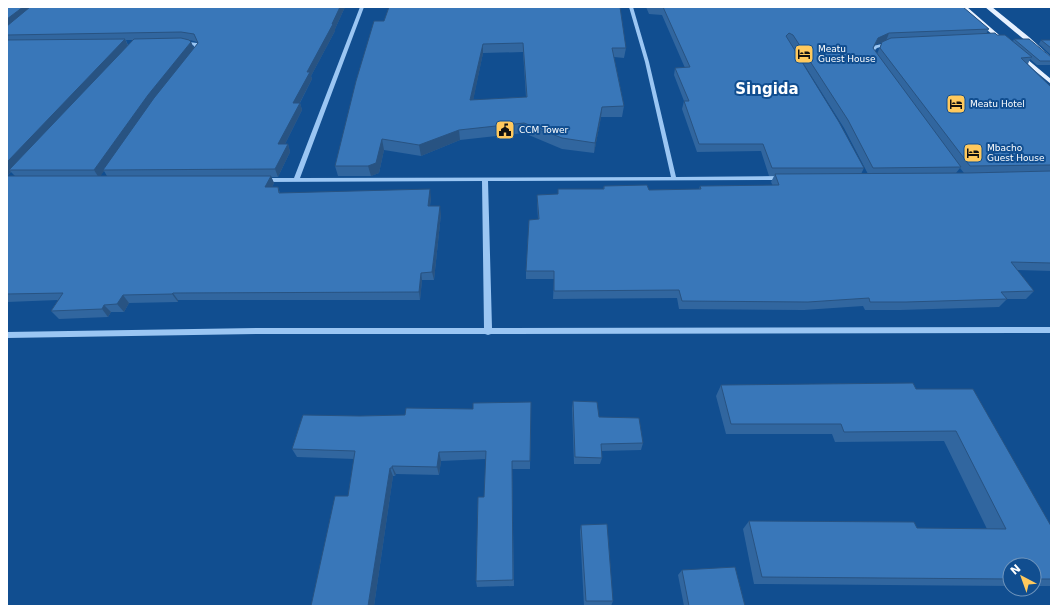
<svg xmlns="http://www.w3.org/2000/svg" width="1058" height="613" font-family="'DejaVu Sans',sans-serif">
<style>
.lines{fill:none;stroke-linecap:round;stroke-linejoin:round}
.minor{fill:#9bc6f3;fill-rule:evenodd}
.major{fill:#e7f1ff;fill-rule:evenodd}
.wall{fill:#31669f;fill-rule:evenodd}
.shaded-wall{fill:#285382}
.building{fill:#3977b9;stroke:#285382;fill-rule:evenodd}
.labels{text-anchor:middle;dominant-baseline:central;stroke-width:4;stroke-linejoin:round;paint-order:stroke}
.far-poi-label{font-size:9px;fill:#fff;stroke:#114e90;text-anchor:start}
.far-town-label{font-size:15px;font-weight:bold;fill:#fff;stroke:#114e90}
</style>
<rect width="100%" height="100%" fill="#114e90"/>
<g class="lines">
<path class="minor" d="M360,7H364L300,178L671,177L645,62L629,7H633L649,62L676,177L781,176L784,178L781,180L488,181L492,328L1051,327V333L491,334L488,335L485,334H261L7,338V332L261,328H484L482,181L263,182L260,180L263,178H294Z
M181,41L197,43L200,49L196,55H192V54L196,49L193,45L181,43Z
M890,42L892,43V44L877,48L875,50L877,58L873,59L871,50L873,46Z"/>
<path class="major" d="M961,7H967L1006,41V43H1002Z
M985,7H992L1029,37L1051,57V62Z
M1017,54H1021L1051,79V84L1017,56Z"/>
</g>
<path class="wall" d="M7,7H345L335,29V31L311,76L312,79L300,103L302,110L285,144H288L290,152L278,177H271L274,183L272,187H278L280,193L431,197L430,206L441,214L434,280H422L420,300H178V302L129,303L124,312H111L108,317L59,319L51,311L58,300L7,302V176H15L11,172L7,176ZM126,40H133L128,45ZM190,40L197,42L198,43L194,48ZM104,171L107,176H100Z
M646,7H963L989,29L986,34L997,35L1013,41L1014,39L1051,57V65H1037L1030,59L1028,64L1051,87V271L1017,270L1034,291L1026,299H1007L999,307L900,310H865L863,306L804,310L679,309L677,298L553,299L554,279H526V271L538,219L537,203V195L558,194V189H603L604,186L649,190L699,189L700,186H773L771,182L774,176H769L761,151L697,152L682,109L684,101L674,75L675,68H685L662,15L649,14ZM886,41L882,42L877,54L873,49L875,45ZM790,42L844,128L868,174H861L864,168ZM960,168L964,173H956Z
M384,21L626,48L624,58L614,57L624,106L622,117H601L594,153L562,149L524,133L460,140L421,156L384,150L379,173L371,176H338L335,166ZM523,52L526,97L473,100L483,53Z
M1041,40H1051V55L1039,44Z
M721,385L916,389L1051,526V586H1034V565H1010V586L754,584L743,529L749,521L917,528L987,529L944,441L835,442L832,434H726L716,396Z
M573,401L599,417L643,443L641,450L601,451L602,458L600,464H574L572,408Z
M531,402L530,469H512L514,586L477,587L476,581L484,497L486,459L441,461L439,475L396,474L395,476H393L374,606H311L348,496L354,459L297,457L292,449L360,416L405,415L473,409Z
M581,525L613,601L611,606H584L580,531Z
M682,570L745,606H684L678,575Z"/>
<path class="shaded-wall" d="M23,7H36L7,30V19Z
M340,7H345L335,29V31L311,76L312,79L296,110L293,103L307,72Z
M889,33L886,41L875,45L870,56L878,38Z
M125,39L128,46L9,170L11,172L7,176V162Z
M191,42L194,49L103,170L104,171L99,178L94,170L148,95Z
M483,44V53L471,111L470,100Z
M300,103L302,110L281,152L278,144Z
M602,107L601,117L594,153L595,143Z
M459,130L460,140L421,156L419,145Z
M382,139L384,150L379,173L371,176L368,166Z
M288,144L290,152L278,177L275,169Z
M271,176L274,183L268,195L265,187Z
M430,189L431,197L429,213L428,206Z
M440,206L441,214L434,280L432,272Z
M421,273L422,280L420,300L419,292Z
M173,293L178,300V302L172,294Z
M123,295L129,303L124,312L117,304Z
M104,305L111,312L108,317L102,309Z
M439,452L441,461L439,475L437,467Z
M392,466L396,474L395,476L392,468Z
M390,468L393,476L374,606H368Z"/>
<path class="building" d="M7,7H23L7,19Z
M30,7H340L332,24H333L307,72H310L293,103H300L278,144H288L275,169L103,170L154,98L198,43L194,34L181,32L7,35V26Z
M389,7H620L626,48H612L624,106L602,107L595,143L562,138L524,123L459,130L419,145L382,139L376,163L368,166H335L356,81L374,21H384ZM523,43L527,97L470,100L483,44Z
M650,7H963L989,29L889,33L878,38L873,48L961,167L873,168L848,120L793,35L789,33L786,36L839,122L864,168H772L763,144H699L684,101H689L675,68L690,67L663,7Z
M995,33L997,35H1005L1032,57L1021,58L1051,87V165L970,166L880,48L882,42L891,38Z
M181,38L189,40L191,42L148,95L94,170H9L134,39Z
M125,39L7,162V40Z
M1014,39H1029L1051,57V61H1040Z
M1041,40H1051V48Z
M1051,171V263L1011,262L1034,291L1001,292L1007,299L906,302H870L869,298L808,302L682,301L679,290L554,291V271H526L529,220L539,219L537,195L558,194V189H604V186L647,185L649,190L701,189L700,186L779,185L775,174L968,173Z
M7,176H271L265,187H278L279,193L430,189L428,206H440L432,272L421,273L419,292L173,293L172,294L123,295L117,304L104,305L102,309L51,311L63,293L7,294Z
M913,383L916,389H973L1051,526V579H1034V565H1010V579L762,577L749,521L914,522L917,528L1006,529L956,431L844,432L841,424H731L721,385Z
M573,401L597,402L599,417L639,418L643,443L601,444L602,458L575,457Z
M531,402L530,461H512L513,580L476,581L478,497H484L486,451L439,452L437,467L392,466V468H390L368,606H311L335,496H348L355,451L292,449L303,415L360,416L405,415L406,408L473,409V403Z
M607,524L613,601H586L581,525Z
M735,567L745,606H689L682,570Z"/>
<defs>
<g id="hotel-square" transform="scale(1)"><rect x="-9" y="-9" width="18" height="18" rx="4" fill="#ffc95d" stroke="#114e90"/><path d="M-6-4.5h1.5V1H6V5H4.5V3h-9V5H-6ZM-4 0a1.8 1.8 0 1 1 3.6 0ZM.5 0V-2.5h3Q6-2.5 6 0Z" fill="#111"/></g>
<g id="civic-square" transform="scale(1)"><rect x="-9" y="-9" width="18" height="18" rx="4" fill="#ffc95d" stroke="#114e90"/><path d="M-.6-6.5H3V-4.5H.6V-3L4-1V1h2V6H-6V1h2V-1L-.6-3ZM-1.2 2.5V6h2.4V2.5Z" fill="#111"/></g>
</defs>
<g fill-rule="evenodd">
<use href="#hotel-square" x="804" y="54"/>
<use href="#hotel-square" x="956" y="104"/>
<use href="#civic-square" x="505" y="130"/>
<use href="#hotel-square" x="973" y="153"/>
</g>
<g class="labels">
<g class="far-poi-label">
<text x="818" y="49">Meatu<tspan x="818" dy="10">Guest House</tspan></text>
<text x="970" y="104">Meatu Hotel</text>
<text x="519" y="130">CCM Tower</text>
<text x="987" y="148">Mbacho<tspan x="987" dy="10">Guest House</tspan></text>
</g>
<g class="far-town-label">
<text x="767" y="89">Singida</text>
</g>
</g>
<rect width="1058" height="613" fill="none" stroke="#ffffff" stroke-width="16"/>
<g transform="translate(1022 577) rotate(319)"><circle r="19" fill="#114e90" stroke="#7095bc"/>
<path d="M0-3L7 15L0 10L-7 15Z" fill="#ffc95d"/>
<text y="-6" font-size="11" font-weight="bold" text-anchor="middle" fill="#ffffff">N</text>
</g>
</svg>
